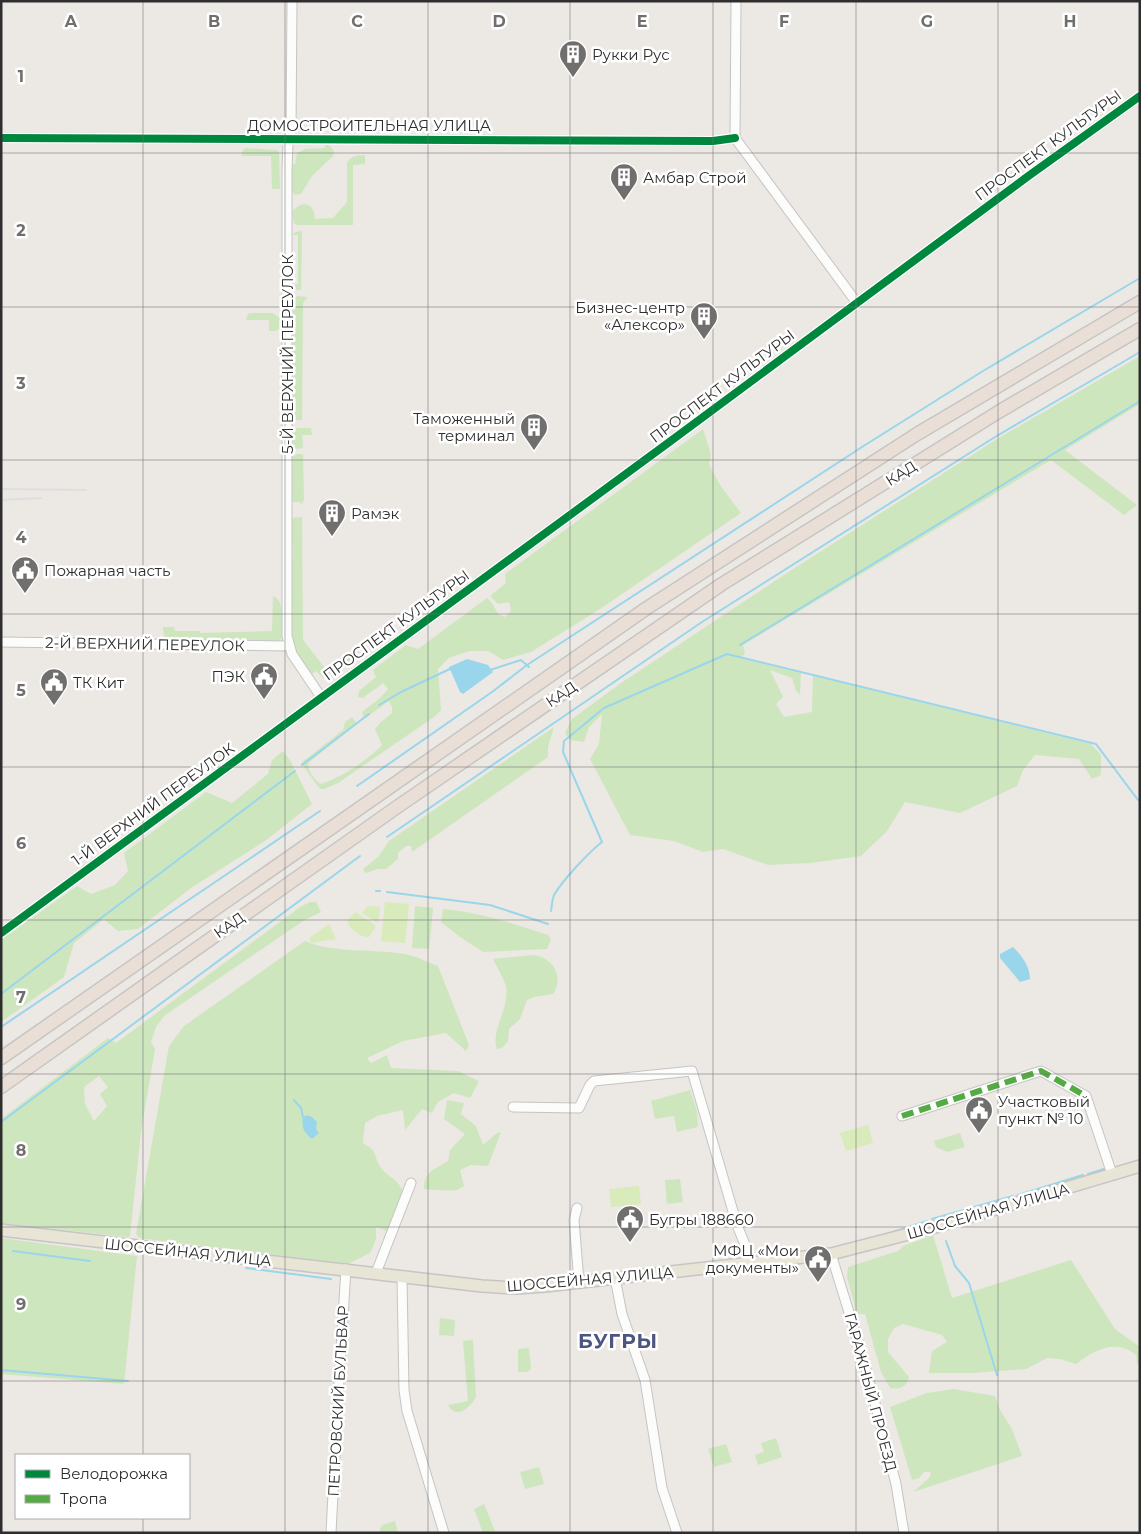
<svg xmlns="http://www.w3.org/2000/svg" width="1141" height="1534" font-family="Montserrat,sans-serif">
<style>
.green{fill:#cee6be;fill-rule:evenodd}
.pitch{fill:#d9eabb}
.water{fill:#99d6ec}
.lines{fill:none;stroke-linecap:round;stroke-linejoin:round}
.stream{stroke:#99d6ec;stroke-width:2}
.minor-casing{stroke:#c5c4c5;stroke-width:11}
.major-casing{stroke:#c6c5c4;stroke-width:14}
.highway-casing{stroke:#c6c5c4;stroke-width:15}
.minor{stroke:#fcfcfb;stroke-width:9}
.major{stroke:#e8e4d6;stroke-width:11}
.highway{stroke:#eadfd6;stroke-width:12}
.rail{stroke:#dfdfe1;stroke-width:2}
.quiet{stroke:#54ab44;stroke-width:6;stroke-dasharray:12 6;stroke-linecap:butt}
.cycleway-casing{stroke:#fff;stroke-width:11}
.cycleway{stroke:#00873e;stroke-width:8}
.grid{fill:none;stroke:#706f6e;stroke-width:1;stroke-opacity:0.55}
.labels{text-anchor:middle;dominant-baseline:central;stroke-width:5;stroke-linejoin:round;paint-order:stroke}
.poi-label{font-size:15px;fill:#2e2e2e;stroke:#fff;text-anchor:start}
.street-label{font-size:15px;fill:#2e2e2e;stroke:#fff}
.district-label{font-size:20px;font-weight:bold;letter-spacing:1px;fill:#4d5680;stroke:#fff}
.grid-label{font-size:16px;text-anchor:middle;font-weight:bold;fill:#706f6e;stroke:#fff;stroke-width:5;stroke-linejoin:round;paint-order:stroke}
</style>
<rect width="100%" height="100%" fill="#ece8e4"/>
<path class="green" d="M325,145H329C332,148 335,150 333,156L312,176L301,194L295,195L292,191V164H295L297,153L305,149L325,148Z
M245,148L277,150L279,152L280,189H272L271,156H242V152Z
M365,155V164L353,165V225H297L294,223L292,212C302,200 314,202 315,219L333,218L347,202V163C351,155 357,156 365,155Z
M302,231L301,290H296L293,285L298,284V235H293L295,232Z
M297,296L308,297L303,303L302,420H294L291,416L292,301L293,299Z
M250,313H273L281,319L282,325L276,331H269V320H246L248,314Z
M1140,356V404L1065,450L1137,505L1124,515L1051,460L743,645L745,654L740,658L801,673L800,694L796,691L792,678L770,670L783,697L776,704L784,717L812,712L813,675L1091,744L1101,755V775L1092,779L1079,759L1035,755L1023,770L1017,786L960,813L905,802L887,831L861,856L810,863L768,865L723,849L703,852L674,841L630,835L590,759L599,744L602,714L589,727L584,742L570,740L565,733L572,719L621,683L790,571L997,439Z
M296,428H311L312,435H302L303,448L295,449L291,445V430Z
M703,429L711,454L709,464L720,485L741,513L600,609L531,652L503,660L488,651H469L449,658L438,669L441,710L434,717L338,783L324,789H320L301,763L343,730L345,722L352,717L357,724L308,763C308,772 314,778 320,784C343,777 366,761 382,745L375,729L380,723L392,713V707L389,701L364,719L362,712L380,698L388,689L383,683L363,698L358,697L359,691L376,677L373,670L406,645L418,649L487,598L492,603L498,614L505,617L511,611L509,602L498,604L490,596L506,583L505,574Z
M297,454H303L304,500L302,504L299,502H291V458Z
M302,517L303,640L328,672L348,658L345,654L348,652L351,660L323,678L316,671L310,675L297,656L293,645L291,610L292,609V559L294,558L292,557L293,545H291V518Z
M273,596C286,601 281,626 282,638L278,642L166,640L164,637L163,627H174L175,631H200V633L272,631Z
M554,727L548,747V757L412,852L411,846H406L398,853V859L386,869H378L365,873L363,869L378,857L389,841Z
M283,751L291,762L312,804L265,841L191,888L138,929L118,931L104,919L74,943L64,977L1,1022V966L3,962L1,959V940L77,886L91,894L115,885L128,871L124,853L206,792L232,803L268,774L272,760Z
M310,902H316L321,912L303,921L164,1016L156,1027L151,1042L155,1049L141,1132L130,1236L128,1237L1,1223V1119L108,1038L116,1043L300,907ZM99,1076L108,1087L100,1094L107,1106L94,1121L85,1104L84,1087Z
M415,906L433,908L429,949L412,948Z
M443,909C482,913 512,923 548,935L551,939L547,949L483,952L460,937L441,922Z
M305,941C330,953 376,949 405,954C416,956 427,962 438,966L469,1045L466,1051L446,1033L403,1041L367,1058L371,1063L387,1055L391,1068L458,1071L479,1081L470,1098L454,1093L438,1102L432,1113L422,1109L405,1130L403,1110L377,1116L365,1123L363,1143C379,1152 373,1156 381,1168C389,1178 396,1177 403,1191L387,1231L376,1227V1239L370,1253L348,1264L139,1238L136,1234L169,1046L184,1026Z
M532,955C552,956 565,976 553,994L535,997L527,1000L520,1019L509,1029L508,1041L502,1048L497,1049C490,1032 510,1007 506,987C505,980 496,966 493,959Z
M690,1090L697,1111L698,1127L677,1132L674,1116L655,1119L651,1101Z
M447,1100L464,1103L461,1114L476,1126L483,1145L497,1133L501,1132L488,1166L471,1165L460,1170L464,1186C462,1187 459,1189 457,1190C454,1191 427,1190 424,1189C424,1170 435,1170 448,1161L450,1150L465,1134L444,1119Z
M960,1133L965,1147L947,1152L936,1147L934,1141Z
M680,1179L683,1202L667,1204L665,1180Z
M933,1235L952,1298L1071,1260L1115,1329L1140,1347V1366L1137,1363L1136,1355C1116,1338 1094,1350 1076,1364L1060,1359L1047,1358L1026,1369L972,1373H929L932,1351L947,1342L942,1335L903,1324L894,1328L888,1339V1352L909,1377C907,1387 899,1390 890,1388L881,1372L865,1314H857L847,1277L848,1267L898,1251L903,1246Z
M1,1238L137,1256L124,1384L1,1374Z
M440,1318L455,1320L454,1336L439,1335Z
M473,1340L476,1397C470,1408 456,1420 448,1405L468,1401L463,1341Z
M529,1348L531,1369L527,1372H518V1349Z
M954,1389L995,1396L1000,1410L1012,1429L1022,1456L913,1492L930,1477L931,1472H924L919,1478L912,1480L890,1407L927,1393Z
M776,1438L782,1457L758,1465L755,1455L764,1452L761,1443Z
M726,1444L732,1462L714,1467L708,1449Z
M539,1467L544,1484L525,1489L520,1472Z
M484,1504L495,1531L483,1533L474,1509Z
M395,1521L398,1533H380V1528L383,1525Z"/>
<path class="pitch" d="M385,902L409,904L405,943L381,941Z
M368,906L380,907L378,923L362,913Z
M355,912L375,925V928L369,937C360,937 349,929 347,921Z
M329,924L336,939L311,943L309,938Z
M868,1125L873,1143L846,1151L840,1133Z
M639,1186L641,1204L611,1207L609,1189Z"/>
<path class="water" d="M467,659L488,665L493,672L463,694L460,692L449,667Z
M1013,947C1022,956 1030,967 1030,979L1020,982L1000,958V954Z
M307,1115L312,1117L317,1122L316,1129L319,1133L312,1139C304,1133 301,1127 303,1117Z"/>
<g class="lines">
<path class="stream" d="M740,645L1140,401
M490,670L521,660L529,667
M379,705L401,692L452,668
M302,765L369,714
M357,786L492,692L527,665L862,447L983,371L1140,278
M387,837L702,622L995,437L1140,352
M376,891H380
M387,892L490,905L548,924
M551,911C552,906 552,900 554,895C562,881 589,852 602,842L563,752L564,741L604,708L727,654L1096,744L1138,800H1140
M1,994L295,771
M1,1027L320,811
M294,1100L301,1108L303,1117
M1,1122L360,856
M1088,1174L1104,1169
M1018,1195L1083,1175
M932,1219L1013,1196
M890,1233L927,1221
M946,1241L955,1266L969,1283L997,1375
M13,1251L90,1261
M246,1268L331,1279
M1,1370L128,1381"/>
<g class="minor-casing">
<path id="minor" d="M292,1L291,131L288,144L287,170V636L292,654L321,697
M736,1L735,138L857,303
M1,138L713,141L735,138
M1,642L289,646
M1,933L668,443L1027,177L1140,96
M513,1107L579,1108L590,1085L594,1081L692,1071L737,1225L748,1252L749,1264
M902,1116L1041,1071L1086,1096L1112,1174
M577,1208L574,1220L579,1282
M831,1254L864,1361L896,1484L904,1533
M376,1273L411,1183
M402,1277L404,1390L407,1411L444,1533
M615,1278L622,1314L645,1380L662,1488L677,1533
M331,1533L338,1397L346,1269"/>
</g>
<g class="major-casing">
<path id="major" d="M1,1230L482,1286L516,1288L545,1286L831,1254L932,1228L1140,1166"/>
</g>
<g class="highway-casing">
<path id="highway" d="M1,1058L647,608L917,434L1140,302
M1,1087L397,807L722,584L1000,411L1140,329"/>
</g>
<use href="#minor" class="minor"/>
<use href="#major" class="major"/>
<use href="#highway" class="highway"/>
<path class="rail" d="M1,489L86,490
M1,500L41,498"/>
<path class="quiet" d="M902,1116L1041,1071L1086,1096"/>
<g class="cycleway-casing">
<path id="cycleway" d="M1,138L713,141L735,138
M1,933L668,443L1027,177L1140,96"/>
</g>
<use href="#cycleway" class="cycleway"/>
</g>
<path class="grid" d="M143,1V1455M285,1V1533M428,1V1533M570,1V1533M713,1V1533M856,1V1533M998,1V1533M1,153H1140M1,307H1140M1,460H1140M1,614H1140M1,767H1140M1,920H1140M1,1074H1140M1,1227H1140M1,1381H1140M143,1518V1533"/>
<defs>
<g id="building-pin" transform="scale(1.4375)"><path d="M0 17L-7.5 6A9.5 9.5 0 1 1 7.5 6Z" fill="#706f6e" stroke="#fff"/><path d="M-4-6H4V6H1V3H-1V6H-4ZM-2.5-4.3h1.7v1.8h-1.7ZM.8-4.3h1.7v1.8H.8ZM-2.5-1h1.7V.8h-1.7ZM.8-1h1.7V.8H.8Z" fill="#fff"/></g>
<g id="civic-pin" transform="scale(1.4375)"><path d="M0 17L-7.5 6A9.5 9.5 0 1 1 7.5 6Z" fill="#706f6e" stroke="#fff"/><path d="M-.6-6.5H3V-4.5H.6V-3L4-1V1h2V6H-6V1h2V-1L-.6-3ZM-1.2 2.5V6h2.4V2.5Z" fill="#fff"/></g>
</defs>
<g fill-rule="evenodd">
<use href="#building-pin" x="573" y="54"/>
<use href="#building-pin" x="624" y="177"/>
<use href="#building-pin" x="704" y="316"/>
<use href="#building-pin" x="534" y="427"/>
<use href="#building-pin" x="332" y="513"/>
<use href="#civic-pin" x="25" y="570"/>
<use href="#civic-pin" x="264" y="676"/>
<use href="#civic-pin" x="54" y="682"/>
<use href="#civic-pin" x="979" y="1110"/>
<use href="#civic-pin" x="630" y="1219"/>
<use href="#civic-pin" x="818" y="1259"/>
</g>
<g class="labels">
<g class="poi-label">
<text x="592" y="54">Рукки Рус</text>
<text x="643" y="177">Амбар Строй</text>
<text x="685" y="307" text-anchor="end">Бизнес-центр<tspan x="685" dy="17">«Алексор»</tspan></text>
<text x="515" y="418" text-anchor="end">Таможенный<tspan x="515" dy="17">терминал</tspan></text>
<text x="351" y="513">Рамэк</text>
<text x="44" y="570">Пожарная часть</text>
<text x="245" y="676" text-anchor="end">ПЭК</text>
<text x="73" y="682">ТК Кит</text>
<text x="998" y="1101">Участковый<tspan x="998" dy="17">пункт № 10</tspan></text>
<text x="649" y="1219">Бугры 188660</text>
<text x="799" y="1250" text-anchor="end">МФЦ «Мои<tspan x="799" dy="17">документы»</tspan></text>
</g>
<g class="street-label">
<text x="369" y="125">ДОМОСТРОИТЕЛЬНАЯ УЛИЦА</text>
<text transform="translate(1048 145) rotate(-36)">ПРОСПЕКТ КУЛЬТУРЫ</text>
<text transform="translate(287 354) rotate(-90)">5-Й ВЕРХНИЙ ПЕРЕУЛОК</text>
<text transform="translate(722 386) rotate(-37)">ПРОСПЕКТ КУЛЬТУРЫ</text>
<text transform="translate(901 473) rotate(-32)">КАД</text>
<text transform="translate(396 625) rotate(-36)">ПРОСПЕКТ КУЛЬТУРЫ</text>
<text transform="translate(145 644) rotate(1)">2-Й ВЕРХНИЙ ПЕРЕУЛОК</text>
<text transform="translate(561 694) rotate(-34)">КАД</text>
<text transform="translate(153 804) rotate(-36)">1-Й ВЕРХНИЙ ПЕРЕУЛОК</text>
<text transform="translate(229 925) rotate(-35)">КАД</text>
<text transform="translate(988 1211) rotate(-16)">ШОССЕЙНАЯ УЛИЦА</text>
<text transform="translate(188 1252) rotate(6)">ШОССЕЙНАЯ УЛИЦА</text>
<text transform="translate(590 1279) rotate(-5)">ШОССЕЙНАЯ УЛИЦА</text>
<text transform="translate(871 1392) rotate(75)">ГАРАЖНЫЙ ПРОЕЗД</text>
<text transform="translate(338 1401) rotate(-87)">ПЕТРОВСКИЙ БУЛЬВАР</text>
</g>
<g class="district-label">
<text x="618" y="1341">БУГРЫ</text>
</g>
</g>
<g class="grid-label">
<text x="71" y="27">A</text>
<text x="214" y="27">B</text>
<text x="357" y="27">C</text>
<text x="499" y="27">D</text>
<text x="642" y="27">E</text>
<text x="784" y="27">F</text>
<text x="927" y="27">G</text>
<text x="1070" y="27">H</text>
<text x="21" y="82">1</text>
<text x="21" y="236">2</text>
<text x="21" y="389">3</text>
<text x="21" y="543">4</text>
<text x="21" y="696">5</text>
<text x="21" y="849">6</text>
<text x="21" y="1003">7</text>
<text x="21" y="1156">8</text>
<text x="21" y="1310">9</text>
</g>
<rect width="1141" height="1534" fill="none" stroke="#2e2e2e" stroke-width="5"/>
<rect x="15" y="1454" width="175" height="65" fill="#ffffff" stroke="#ababab"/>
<rect x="25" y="1470" width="25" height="8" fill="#00873e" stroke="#ababab"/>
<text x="60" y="1479" font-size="15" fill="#2e2e2e">Велодорожка</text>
<rect x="25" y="1495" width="25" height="8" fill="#54ab44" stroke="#ababab"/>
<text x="60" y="1504" font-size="15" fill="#2e2e2e">Тропа</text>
</svg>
